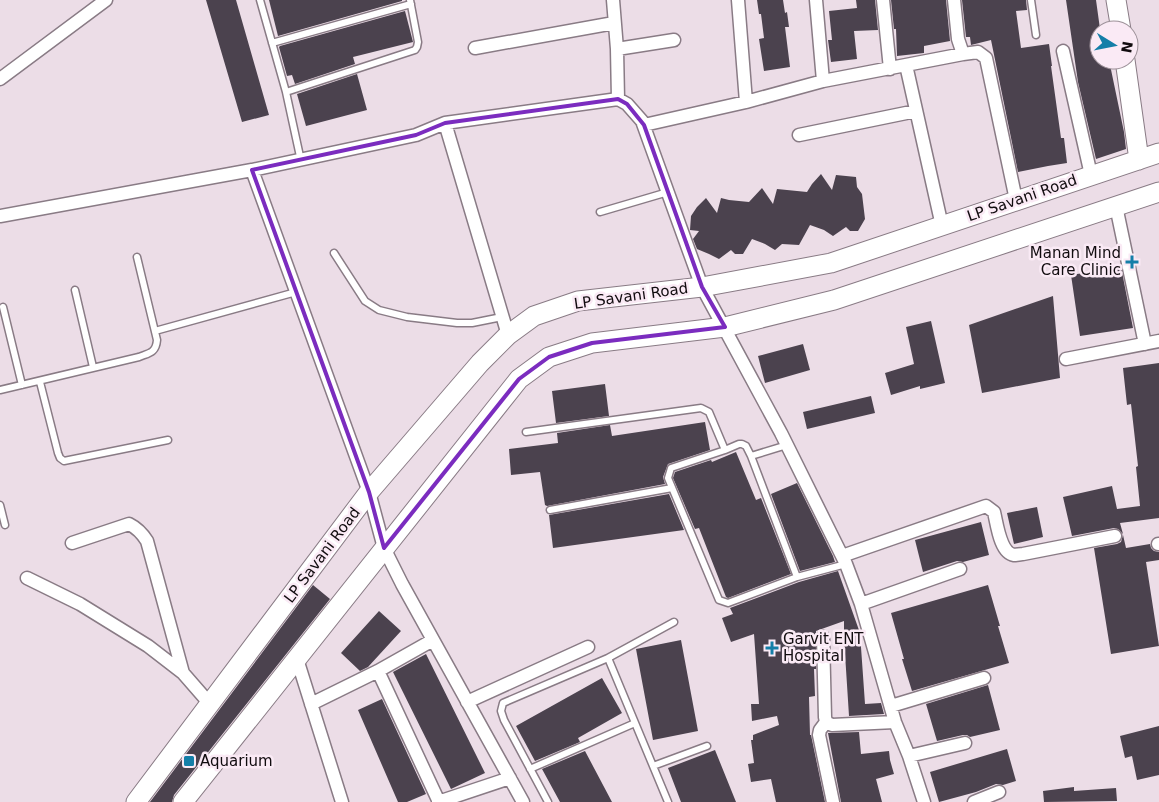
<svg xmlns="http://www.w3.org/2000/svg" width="1159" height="802" font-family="'DejaVu Sans',sans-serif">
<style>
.building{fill:#4b424e}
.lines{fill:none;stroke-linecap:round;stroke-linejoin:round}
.lane-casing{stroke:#897b85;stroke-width:9}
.street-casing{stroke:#897b85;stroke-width:15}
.secondary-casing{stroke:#897b85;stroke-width:21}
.lane{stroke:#fff;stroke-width:6}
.street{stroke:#fff;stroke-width:12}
.secondary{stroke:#fff;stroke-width:19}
.marked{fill:none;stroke:#7b2cbf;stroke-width:4;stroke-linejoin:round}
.poi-dot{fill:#147fa8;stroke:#faeaf5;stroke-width:2}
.labels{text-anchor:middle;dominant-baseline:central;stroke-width:5;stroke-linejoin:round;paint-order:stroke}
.street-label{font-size:15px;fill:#110c0f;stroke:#faeaf5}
.poi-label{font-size:15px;fill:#110c0f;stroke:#faeaf5;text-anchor:start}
</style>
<rect width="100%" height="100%" fill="#ecdde7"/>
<path class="building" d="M206,0H236L269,115L242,122Z
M269,0H402V1L278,36Z
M757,0H783L785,13L787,12L789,27H785L790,67L764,71L759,39L764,38L761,14H759Z
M856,0H875L878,30L854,31L857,59L831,62L828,40H832L829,11L857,8Z
M891,0H946L950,41L924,46V53L897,56L896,29H894Z
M962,0H1026L1027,10L1016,11L1021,48L1049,44L1052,66H1051L1061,138H1064L1067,163L1048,166L1018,172L991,40L971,45L970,37H966Z
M1066,0H1096L1100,29H1099V60H1109L1124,132L1126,149L1096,159L1078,82Z
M405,11L413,42L353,57L355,64L295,84L292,75L287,76L279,47L280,46Z
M357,74L367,110L306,126L297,94Z
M821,174L832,190L836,175L856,177L857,187L862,194L865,219L858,231H850L846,227L833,236L824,230L810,225L799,245L782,244L775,250L765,244L752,239L743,254H735L731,250L719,259L709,254L697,249L693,239L699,231L690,230L691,216L697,207L706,198L717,213L721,198L729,200L749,202L762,188L773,204L777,189L807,192L812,184Z
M1121,267L1133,328L1080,336L1071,275Z
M1053,296L1060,378L982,393L969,325Z
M931,321L945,383L920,389V386L891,395L885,373L914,364L906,327Z
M803,344L810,370L765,383L758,356Z
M1159,363V518L1120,523L1123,534L1118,529L1114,528L1072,536L1063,497L1112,486L1117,509L1140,506L1136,467L1138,466L1131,404L1127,405L1123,368Z
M605,384L609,416L556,423L552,391Z
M871,396L875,413L807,429L803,412Z
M705,422L710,450L668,464L663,477L665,484L547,506L545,505L540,472L511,475L509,449L558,443L557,433L610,425L612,436Z
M736,452L756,500L761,498L791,574L728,598L726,597L699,528L695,529L673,478L675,472L711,460L712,462Z
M797,483L833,556L835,562L800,571L771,494Z
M669,494L684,530L553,548L549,515Z
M1037,507L1043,537L1014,544L1007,513Z
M981,522L989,555L963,562L957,561L923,572L915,540Z
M1123,535L1126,548L1150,544L1151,548L1154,551L1159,552V560L1146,562L1159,646L1111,654L1094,548L1117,544L1121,542Z
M838,571L860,633L865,704L881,703L884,714L849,716L844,638V621L816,631V669H814L815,696L809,697L810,735H811L825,802H776L771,779L751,782L748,764L754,763L751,740H753V735L779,725L777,716L752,721L751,704H759L754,634L731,642L722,618L733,614L730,608L799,582Z
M313,585L330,599L174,795L172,802H150Z
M988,585L1000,626H998L1009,663L912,691L902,659H904L891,613Z
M379,611L401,631L368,667L360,671L341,653Z
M681,640L698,731L653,740L636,649Z
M426,654L485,773L451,789L393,672Z
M602,678L622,713L578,738L580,742L535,761L516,726Z
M988,685L1000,730L970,737L967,735H963L937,741L926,704Z
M382,699L426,794L407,802H398L358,710Z
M1159,726V775L1137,780L1132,756L1125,758L1120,736Z
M859,732L861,754L889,751L890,760L894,774L876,779L882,802H841L828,733Z
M1007,749L1016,781L1003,785L996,784L976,792L939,802L930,772Z
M715,750L736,802H681L668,768Z
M585,751L612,802H560L542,769Z
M1074,787V791L1116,788L1117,801L1044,802L1043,791Z"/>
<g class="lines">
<g class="lane-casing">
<path id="lane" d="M260,0L286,92L301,161
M1031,0L1036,35
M272,43L411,4
M286,92L415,50L417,47L418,42L410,0
M600,212L668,192
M334,253L365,301L379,310L407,317L457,323H472L502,317
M75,290L93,367
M3,307L22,385
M155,331L296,292
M40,382L58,453L60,458L64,461L168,440
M0,390L139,357C149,353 156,353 157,340L137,257
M526,432L701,408L709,412L725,450
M751,456L787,445
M0,505L5,525
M550,510L672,488
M797,577L751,456L746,446L742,444H739L725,450L671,468L668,478L719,600L728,603L797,577L846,564
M608,658L674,622
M653,766L707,746
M530,769L635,723
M548,802L504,720L501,711L503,703L608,658L668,802"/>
</g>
<g class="street-casing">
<path id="street" d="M613,0L617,49L618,99
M738,0L746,102
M816,0L823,81
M883,0L890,69
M475,48L614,23
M617,49L674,40
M1063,51L1091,175
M963,54L978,52L986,58L1016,200
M906,65L942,226
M0,79L106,0
M445,123L508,335
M644,125L746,102L823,81L963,54L958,39L954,0
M799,135L916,111
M1116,206L1145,344
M0,216L252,170
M1066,359L1159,341
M72,543L129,524C137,528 142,533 147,541L183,673L210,704
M1158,544H1159
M842,556L986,506L994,512C997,524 1000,553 1014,555C1017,555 1020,554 1023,554L1115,536
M27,578L80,604L148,646L183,673
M861,604L960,569
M823,637L825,717L826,722L832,725L895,722
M297,659L342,802
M378,671L439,802
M467,702L588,647
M311,704L378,671L433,640
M891,706L984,678
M826,722L820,730L819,735L833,802
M909,756L965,743
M438,802L510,778
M523,802L402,584L384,548L369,492L252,170L416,135L445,123L618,99L627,104L642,121L702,287L781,433L846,564L861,604L895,722L909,756L924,802
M974,802L999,792"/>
</g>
<g class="secondary-casing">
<path id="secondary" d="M1116,0L1121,30
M1125,60L1139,160
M136,802L369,492L480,363L508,335L534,316L578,301L702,287L831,263L1159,153
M183,802L519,379L549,357L592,343L725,327L834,300L1159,192"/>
</g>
<use href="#lane" class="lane"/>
<use href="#street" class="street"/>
<use href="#secondary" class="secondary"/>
</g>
<path class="marked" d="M618,99L627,104L644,125L702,287L725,327L592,343L549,357L519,379L384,548L369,492L252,170L416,135L445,123Z"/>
<g class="poi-dot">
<path d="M1129.5 254.5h5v5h5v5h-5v5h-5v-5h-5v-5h5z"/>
<path d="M769.5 640.5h5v5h5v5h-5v5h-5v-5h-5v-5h5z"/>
<rect x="183" y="755" width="12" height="12" rx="2.5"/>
</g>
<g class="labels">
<g class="street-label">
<text transform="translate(1022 198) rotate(-19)">LP Savani Road</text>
<text transform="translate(631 296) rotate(-8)">LP Savani Road</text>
<text transform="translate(322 555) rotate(-53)">LP Savani Road</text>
</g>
<g class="poi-label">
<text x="1121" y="253" text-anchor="end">Manan Mind<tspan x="1121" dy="17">Care Clinic</tspan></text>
<text x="783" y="639">Garvit ENT<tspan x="783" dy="17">Hospital</tspan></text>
<text x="200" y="761">Aquarium</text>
</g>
</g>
<g transform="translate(1114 45) rotate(100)"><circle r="24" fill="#faeaf5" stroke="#9d9199"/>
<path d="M0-4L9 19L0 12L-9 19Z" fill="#147fa8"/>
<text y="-8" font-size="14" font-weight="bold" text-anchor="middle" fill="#110c0f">N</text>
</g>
</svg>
